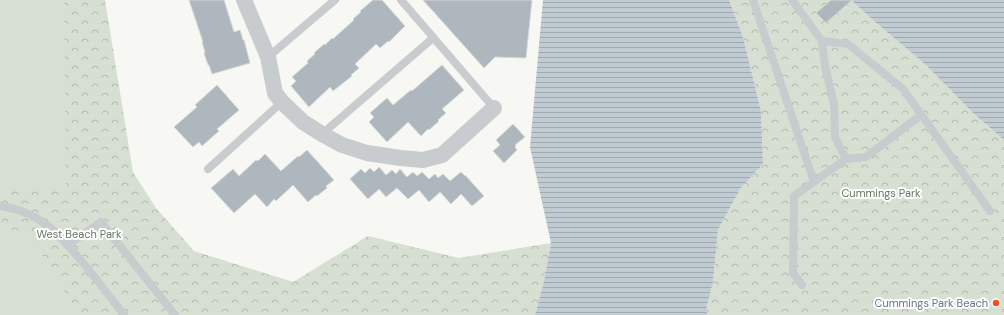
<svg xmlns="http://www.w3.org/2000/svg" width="1004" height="315" font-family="'DM Sans',sans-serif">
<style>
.park{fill:url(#park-crowns)}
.pitch{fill:#d7dfd3}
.water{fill:url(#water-rules)}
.building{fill:#aeb7bd;stroke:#d8d8d5}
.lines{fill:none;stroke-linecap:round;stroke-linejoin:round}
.service{stroke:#c8cccf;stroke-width:8}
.minor{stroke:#c8cccf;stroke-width:16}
.poi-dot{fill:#f44d15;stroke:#fff;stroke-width:1.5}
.labels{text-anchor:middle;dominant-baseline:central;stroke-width:4;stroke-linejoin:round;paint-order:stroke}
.park-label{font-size:11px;fill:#63785e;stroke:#fff}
.poi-label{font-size:11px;fill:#627687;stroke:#fff;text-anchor:end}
</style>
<defs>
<pattern id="park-crowns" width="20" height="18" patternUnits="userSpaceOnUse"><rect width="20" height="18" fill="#d7dfd3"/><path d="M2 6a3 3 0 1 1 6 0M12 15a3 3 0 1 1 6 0" fill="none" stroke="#b2b9b1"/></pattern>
<pattern id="water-rules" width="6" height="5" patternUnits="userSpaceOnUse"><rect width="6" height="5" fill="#c1ccd2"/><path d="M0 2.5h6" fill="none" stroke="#a0aab0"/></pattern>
</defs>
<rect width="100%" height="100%" fill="#f7f7f3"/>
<path class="park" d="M0,0H105L133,172L156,208L194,251L293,282L368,236L459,258L551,243L544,281L535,315H0Z
M729,0H851L874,21L927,66L973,113L1004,140V315H708L706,310L713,282L718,230L740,189L763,164L761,111L743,37Z"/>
<path class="pitch" d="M0,0H64L66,187L0,188Z
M13,230L30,235L79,315H0V237Z"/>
<path class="water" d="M543,0H729L743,37L761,111L763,164L740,189L718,230L713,282L706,310L708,315H535L544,281L551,243L530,147Z
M851,0H1004V140L973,113L927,66L874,21Z"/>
<path class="building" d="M189,0H224L234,32L240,30L243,40H244L250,63L212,74L209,65H208L204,53L205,52L202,42H203Z
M373,0H382L405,26L389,42L388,41L380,48L376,44L355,64L359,68L351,75L352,76L333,91L330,87L309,107L291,86L296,81L292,77L308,63L307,61L315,54L314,53L324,44L325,45L332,38L333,39L354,20L353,19L361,12L360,11Z
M423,0H532L526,58L495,57L484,68Z
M831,0H852L826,23L816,13Z
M442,65L464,90L442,109L446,113L438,120L439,121L429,130L428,129L421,136L408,122L387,142L369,122L374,117L370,113L387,98L393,105L411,90L412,91Z
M217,85L239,110L217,129L219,131L202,146L199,142L193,147L174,127L197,107L195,105Z
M513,124L525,137L515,145L516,146L515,147L517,150L504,163L493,151L500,145L496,140Z
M307,150L334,180L326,186L327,188L317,196L316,195L308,202L293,185L276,201L274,199L267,207L255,194L234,213L211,188L233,169L239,176L256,160L258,161L265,154L281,171L298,156L299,157Z
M379,167L386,175L392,170L396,174L400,169L407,177L413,172L417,176L422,172L429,179L435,174L438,178L443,174L450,181L461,172L465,176V175L484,196L472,206L461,194L451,204L440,192L429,202L419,190L408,199L397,188L386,197L379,189L368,199L350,179L361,169L365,173L370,168L374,172Z"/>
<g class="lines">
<path class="service" d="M401,0L494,108
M753,0L814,182
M792,0L822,41L848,44L903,89L990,211
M822,41L825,66L834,104L835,137L846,159
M268,57L335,0
M322,134L433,38
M208,169L282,102
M0,206C41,212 59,234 84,264C98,281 111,298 124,315
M68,245L101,222L175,315
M802,285L793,273L794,196L846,159L866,157L921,115"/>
<path class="minor" d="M244,0L268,57L275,93L282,102L303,122L322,134L342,145L367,153L401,158L423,160L442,155L494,108"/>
</g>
<circle class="poi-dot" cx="996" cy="303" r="4"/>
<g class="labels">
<g class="park-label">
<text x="881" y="193">Cummings Park</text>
<text x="79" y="234">West Beach Park</text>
</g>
<g class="poi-label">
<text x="988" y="303">Cummings Park Beach</text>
</g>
</g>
</svg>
